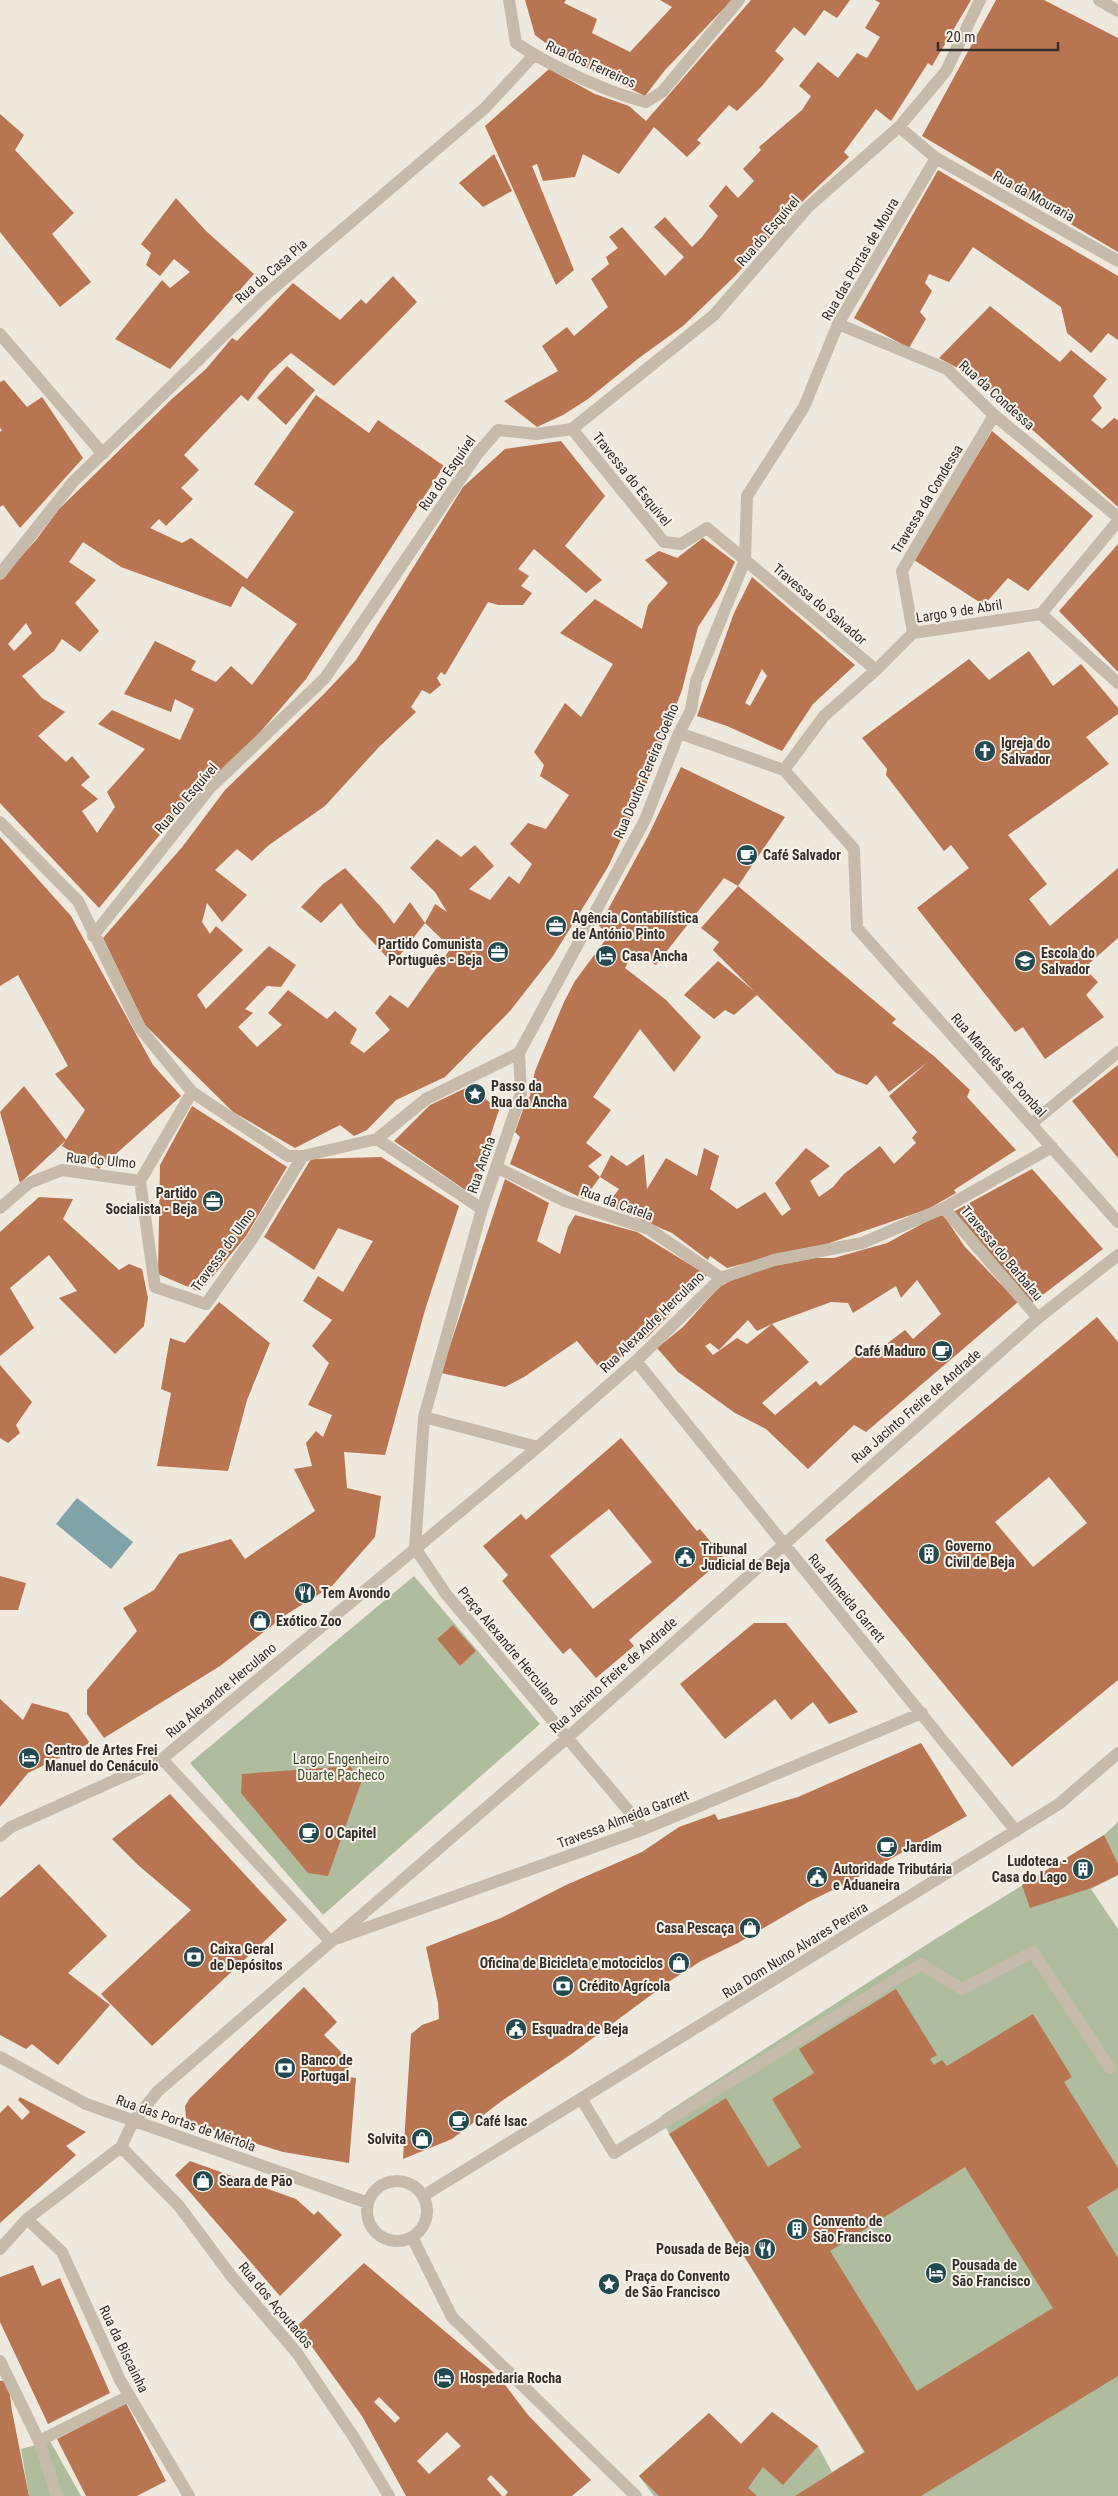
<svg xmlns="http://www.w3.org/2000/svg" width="1118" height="2496" font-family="'Roboto Condensed',sans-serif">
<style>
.green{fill:#afbd9e}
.water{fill:#7fa3a9}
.building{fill:#b87552;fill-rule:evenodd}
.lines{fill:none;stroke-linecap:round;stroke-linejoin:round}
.lane{stroke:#c6baaa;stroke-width:12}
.street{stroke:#c6baaa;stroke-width:12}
.labels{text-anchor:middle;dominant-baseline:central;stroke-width:4;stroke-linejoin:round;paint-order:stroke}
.street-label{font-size:14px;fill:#342e29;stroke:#f7f2e9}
.poi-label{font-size:14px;font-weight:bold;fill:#342e29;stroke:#f7f2e9;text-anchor:start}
.park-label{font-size:14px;fill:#41502f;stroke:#f7f2e9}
</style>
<rect width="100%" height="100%" fill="#efe8dd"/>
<path class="green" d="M414,1576L540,1724L323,1915L190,1763Z
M1118,1822V1875L1091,1889L1118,1929V2496H654L639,2476L709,2413L741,2444L772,2412L818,2446L832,2472L864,2452L669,2134L661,2116L937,1938L1104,1835Z
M50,2441L81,2496H29L21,2449Z"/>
<path class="water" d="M77,1498L133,1542L111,1569L56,1524Z"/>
<path class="building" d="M525,0H566L564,3L597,19L592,33L630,52L672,7L660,0H732L665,70L645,96L564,57L535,35Z
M751,0H850L837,18L824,10L805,36L794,27L775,51L784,59L762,86L737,111L729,105L697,140L701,143L687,157L654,127L619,174L583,154L575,177L543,181L537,164L532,166L574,270L556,285L485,126L549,69L595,94L629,106L646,121Z
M875,0H971L932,66L928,63L891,121L876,109L844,152L849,157L805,199L735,276L683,326L639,358L588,399L563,415L537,427L504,401L558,371L542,346L567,327L574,336L608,307L591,279L609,264L606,257L618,248L609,237L622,227L665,276L684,257L654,227L665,217L692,247L702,237L718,216L709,206L726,185L738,198L754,181L743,169L761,150L759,147L802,110L811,96L799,86L818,62L838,78L857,53L867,58L880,37L865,28L880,3Z
M996,0H1044L1118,38V252L922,136Z
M0,114L24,135L15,150L74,213L52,234L91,282L60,307L0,232Z
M494,154L512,191L483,207L459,183Z
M938,170L1118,276V340L1108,333L1091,353L1067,333L1061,307L973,247L949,282L929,274L925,283L932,291L920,312L926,319L909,348L854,318Z
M176,198L206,231L254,274L170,369L115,339L162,280L170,288L190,272L174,259L160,276L146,265L151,253L141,244Z
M393,276L417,302L374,346L334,386L291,353L270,372L248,401L241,395L184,455L199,470L181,488L193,499L166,526L159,519L150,528L182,543L191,538L247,579L294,512L254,484L316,395L369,433L378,420L444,466L306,679L256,737L183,807L99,908L0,803V579L36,540L59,509L173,398L206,369L232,338L237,341L293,283L340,320L361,299L366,304ZM83,542L121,567L231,607L242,586L297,624L252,685L231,666L216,682L191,670L196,661L155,641L124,694L171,712L175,699L194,709L180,740L112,710L98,724L145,749L107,792L115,807L97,833L82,811L98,799L81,785L90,777L72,756L66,762L38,736L65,712L42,698L22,676L54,651L62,639L80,652L99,631L75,603L96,580L69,562ZM26,623L32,633L14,651L8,644Z
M990,306L1060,362L1071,350L1107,379L1093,396L1102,408L1091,420L1102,429L1114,418L1118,420V507L974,377L939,358Z
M287,366L315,390L286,425L257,398Z
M4,380L27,407L42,397L83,458L20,528L3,505L0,507V432L2,430L0,428V382Z
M992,431L1093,516L1028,591L1008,578L984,605L914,560Z
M561,441L605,496L565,546L602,580L586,593L534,549L518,569L529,576L521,586L532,593L523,605H498L488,602L445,675L441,672L437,678L441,685L430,694L422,690L411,707L416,712L379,747L325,806L269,845L252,861L237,849L215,870L247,895L222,922L207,903L202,922L210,934L216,926L243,950L197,995L206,1009L269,946L296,965L281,987L267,986L245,1009L253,1013L238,1027L257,1047L282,1025L268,1013L288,990L327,1019L335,1011L357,1029L350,1043L364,1053L390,1030L375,1013L390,995L408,1008L451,948L425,923L393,964L358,926L341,903L321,923L301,907L323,884L345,868L381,907L394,924L410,902L425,923L435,904L447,912L435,892L410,868L437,839L461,857L475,845L494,866L469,889L490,900L509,876L519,884L532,864L510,844L528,823L546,829L569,795L540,776L544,765L534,752L565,703L581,717L613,664L560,633L595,599L642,629L648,605L668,583L645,560L659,551L677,558L703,538L735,562L719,595L698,627L682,690L647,783L608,867L553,956L510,1011L445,1077L396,1100L367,1130L354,1136L340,1125L295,1148L233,1112L145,1025L103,938L183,846L225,790L323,695L356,660L463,487L505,449Z
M1118,544V672L1059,611Z
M752,577L855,665L813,704L782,751L727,726L697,716L734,613ZM762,669L767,676L750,706L745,703Z
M1029,651L1053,686L1081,664L1118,708V714L1086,737L1109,764L1008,835L1047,884L1029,899L1050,926L1118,868V938L1084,968L1098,982L1086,995L1104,1017L1045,1059L1023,1027L1015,1032L917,908L969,868L951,845L944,851L886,775L887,769L862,738L969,659L989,680Z
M681,767L785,817L738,886L896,1019L892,1023L935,1057L970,1090L967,1097L1016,1150L954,1190L956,1193L928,1209L812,1249L782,1254L727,1268L710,1256L708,1260L672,1233L607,1205L619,1189L600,1177L611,1155L627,1166L644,1154L647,1189L666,1158L697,1176L704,1148L719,1156L710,1189L737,1209L765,1192L782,1216L791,1209L775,1183L806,1148L830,1166L810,1181L819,1197L833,1187L844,1174L880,1146L894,1164L916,1143L912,1138L917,1132L889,1096L928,1062L889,1092L876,1075L867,1085L836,1073L757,995L734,1015L725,1010L714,1019L684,995L718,961L754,991L713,950L719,942L701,928L738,886L724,878L656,965L636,954L631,956L625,968L665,999L701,1037L674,1072L640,1029L593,1097L611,1110L586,1143L602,1155L588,1166L600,1177L584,1199L510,1164L520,1137L515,1132L526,1101L530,1096L535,1071L564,1002L575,981L609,935L599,926L648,836Z
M0,837L71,916L153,1065L181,1096L99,1169L62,1146L85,1110L55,1074L68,1066L18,975L0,986Z
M1118,1065V1158L1072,1101Z
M24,1086L66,1140L20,1183L0,1112Z
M470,1086L499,1110L471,1194L394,1141L430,1105Z
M192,1106L287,1167L246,1236L200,1292L158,1274L160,1165Z
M381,1157L459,1206L425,1310L385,1455L344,1452L347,1488L381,1496L375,1537L332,1586L287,1614L220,1666L104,1738L87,1714V1690L137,1631L123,1608L154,1590L179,1554L231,1539L245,1559L315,1511L294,1469L312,1466L306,1443L316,1431L323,1437L332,1415L308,1405L329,1363L312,1346L332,1320L303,1301L318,1276L343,1292L373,1241L338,1228L314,1270L264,1237L311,1159Z
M1032,1169L1103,1249L1032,1303L953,1212Z
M505,1179L549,1203L537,1241L560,1254L568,1227L575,1215L637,1232L707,1275L648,1337L602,1371L577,1341L524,1377L505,1387L441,1373Z
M39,1197L73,1199L63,1219L119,1270L129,1264L142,1269L148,1298L144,1326L115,1354L59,1298L77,1291L49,1255L10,1288L34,1328L0,1356V1232Z
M942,1213L965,1247L1018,1302L866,1432L854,1425L808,1469L766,1429L735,1413L678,1372L657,1348L683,1327L719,1287L751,1270L815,1258H834L887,1243ZM917,1280L941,1314L913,1339L905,1330L873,1354L866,1347L820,1386L816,1381L775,1415L762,1403L809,1362L772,1324L747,1344L737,1338L713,1355L705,1346L710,1343L719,1350L748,1320L757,1331L774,1323L831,1302L848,1303L853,1313L896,1286L901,1298Z
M219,1302L270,1343L247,1400L228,1471L157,1466L171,1393L161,1389L170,1338L185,1343Z
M1097,1317L1118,1342V1680L1012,1767L825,1540ZM1049,1477L1087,1523L1033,1567L995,1522Z
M0,1365L32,1402L16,1425L20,1433L8,1443L0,1438Z
M621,1438L697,1531L700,1529L724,1558L629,1640L634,1646L596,1678L570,1648L563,1654L502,1581L508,1575L483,1546L521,1514L526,1520ZM609,1509L652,1562L593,1609L550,1556Z
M0,1576L26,1583L18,1610H0Z
M754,1623H786L858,1712L829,1724L813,1702L791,1720L775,1699L725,1739L680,1684Z
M453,1625L476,1651L460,1666L437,1639Z
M0,1699L23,1720L32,1703L68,1713L90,1743L28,1773L0,1807Z
M921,1743L967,1816L853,1880L808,1902L738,1943L701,1961L670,1981L570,2055L503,2100L452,2139L403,2159L411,2034L422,2025L439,2019L438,2003L426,1947L501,1918L566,1885L642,1852L679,1827L715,1814L718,1820L798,1797Z
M350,1766L362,1780L328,1876L308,1873L241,1793L242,1774Z
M170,1794L287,1920L152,2046L101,1994L191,1910L138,1865L112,1839Z
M1104,1835L1118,1864V1875L1091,1888L1030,1908L1022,1885Z
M39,1864L107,1936L68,1973L110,2005L58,2065L32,2044L26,2049L0,2035V1898Z
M304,1987L337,2022L324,2035L349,2060L348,2077L356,2078L349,2163L283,2152L193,2124L186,2118L185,2106L190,2098Z
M896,1989L937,2055L930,2059L934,2065L942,2060L947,2066L1033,2014L1072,2077L1064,2082L1118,2168V2188L1087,2207L1118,2258V2376L921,2496H795L865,2452L669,2134L726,2098L768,2167L801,2147L772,2099L814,2073L799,2049ZM965,2167L1053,2308L917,2391L830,2251Z
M20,2097L86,2132L66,2146L76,2155L0,2223V2113L8,2105L22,2120L30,2112L18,2100Z
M190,2161L296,2199L314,2215L318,2211L342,2235L280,2296L175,2175Z
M364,2263L499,2377L528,2415L591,2480L572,2496H505L508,2492L491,2475L487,2479L502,2496H406L362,2416L297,2326ZM379,2397L400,2418L395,2423L374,2402ZM447,2432L461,2446L429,2474L417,2461Z
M33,2265L42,2286L60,2278L110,2393L48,2424L0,2322V2277Z
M8,2380L12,2411L29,2496H0V2381Z
M126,2403L166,2481L137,2496H86L57,2439Z
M772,2412L818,2446L783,2485L763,2467L748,2488L757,2496H659L639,2476L709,2413L741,2444Z"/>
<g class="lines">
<path class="lane" d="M0,334L103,454
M1031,1124L1118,1052
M582,2100L614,2153L921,1964L962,1989L1033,1952L1110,2068"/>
<path class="street" d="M509,0L516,43C548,65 609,93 646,102L662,92L739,0
M1099,0L1118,11
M936,158L1118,261
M838,324L947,369L994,415L1118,517
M572,429L664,542L681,544L707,528L876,670
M0,574L73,482L262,298L485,108L534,55
M1041,614L1118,521
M1041,614L1118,683
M913,633L902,571L994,415
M679,733L784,770L854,849L857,928L1118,1222
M784,770L824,716L876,670L913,633L1041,614
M0,822L78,901L140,1028L192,1092L288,1156H303L377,1139L426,1099L519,1053
M93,936L209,789L325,678L478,453L498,430L536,434L572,429L714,315L808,207L899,127L946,71L980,0
M377,1139L482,1209
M496,1167L565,1201L649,1229L721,1278
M140,1181L155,1287L206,1304L252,1239L303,1156
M0,1208L29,1183L62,1170L140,1181L192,1092
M944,1208L1038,1318
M636,1361L1016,1831
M424,1417L538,1447
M415,1548L424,1417L482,1209L521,1094L519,1053L645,820L679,733L691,710L696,681L745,560L747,496L804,407L838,324L936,158L899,127
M415,1548L446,1594L644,1829
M162,1759L330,1941
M0,1836L11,1827L162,1759L538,1447L636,1361L721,1278L774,1260L862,1243L944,1208L1052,1147
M338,1938L644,1829L922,1713
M0,2057L86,2104L368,2203
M121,2147L179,2206L232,2277L297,2353L353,2436L389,2496
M367 2211a30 30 0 1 1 60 0a30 30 0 1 1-60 0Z
M423,2196L1059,1804L1118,1753
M27,2219L62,2252L120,2380L189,2496
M412,2237L452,2317L636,2496
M0,2249L27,2219L121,2147L133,2122L158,2091L567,1738L1038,1318L1118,1255
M0,2361L39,2441L57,2496
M39,2441L129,2396"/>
</g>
<defs>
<g id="church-disc" transform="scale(1.125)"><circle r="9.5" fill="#234951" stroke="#f7f2e9"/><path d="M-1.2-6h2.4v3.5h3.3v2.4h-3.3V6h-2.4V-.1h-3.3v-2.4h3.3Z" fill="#fff"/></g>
<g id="cafe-disc" transform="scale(1.125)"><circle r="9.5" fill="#234951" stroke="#f7f2e9"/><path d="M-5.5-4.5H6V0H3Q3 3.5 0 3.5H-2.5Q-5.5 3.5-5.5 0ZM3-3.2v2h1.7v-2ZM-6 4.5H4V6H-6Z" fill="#fff"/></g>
<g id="office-disc" transform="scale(1.125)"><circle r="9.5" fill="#234951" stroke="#f7f2e9"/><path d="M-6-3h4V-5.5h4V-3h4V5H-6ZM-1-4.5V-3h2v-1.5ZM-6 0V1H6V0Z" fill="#fff"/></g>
<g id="hotel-disc" transform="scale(1.125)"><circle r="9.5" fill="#234951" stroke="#f7f2e9"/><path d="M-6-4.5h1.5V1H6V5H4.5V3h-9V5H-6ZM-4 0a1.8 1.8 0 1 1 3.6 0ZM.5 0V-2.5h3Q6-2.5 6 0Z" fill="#fff"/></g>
<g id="school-disc" transform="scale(1.125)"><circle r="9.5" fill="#234951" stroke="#f7f2e9"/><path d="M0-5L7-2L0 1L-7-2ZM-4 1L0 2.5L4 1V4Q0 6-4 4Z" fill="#fff"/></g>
<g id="sight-disc" transform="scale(1.125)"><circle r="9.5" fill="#234951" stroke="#f7f2e9"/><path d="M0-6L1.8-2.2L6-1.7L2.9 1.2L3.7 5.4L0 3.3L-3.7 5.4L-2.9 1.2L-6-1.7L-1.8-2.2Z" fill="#fff"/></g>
<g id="building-disc" transform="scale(1.125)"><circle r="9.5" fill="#234951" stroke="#f7f2e9"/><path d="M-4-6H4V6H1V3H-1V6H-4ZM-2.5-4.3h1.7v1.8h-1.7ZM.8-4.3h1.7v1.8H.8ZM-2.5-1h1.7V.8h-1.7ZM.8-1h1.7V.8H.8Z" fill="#fff"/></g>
<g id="civic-disc" transform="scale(1.125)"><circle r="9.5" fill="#234951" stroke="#f7f2e9"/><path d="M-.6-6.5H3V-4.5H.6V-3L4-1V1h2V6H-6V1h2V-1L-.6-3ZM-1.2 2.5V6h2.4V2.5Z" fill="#fff"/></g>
<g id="restaurant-disc" transform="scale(1.125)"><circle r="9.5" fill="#234951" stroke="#f7f2e9"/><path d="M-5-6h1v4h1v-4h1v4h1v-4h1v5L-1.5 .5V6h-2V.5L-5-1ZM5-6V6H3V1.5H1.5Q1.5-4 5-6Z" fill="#fff"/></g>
<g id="shop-disc" transform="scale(1.125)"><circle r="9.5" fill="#234951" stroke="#f7f2e9"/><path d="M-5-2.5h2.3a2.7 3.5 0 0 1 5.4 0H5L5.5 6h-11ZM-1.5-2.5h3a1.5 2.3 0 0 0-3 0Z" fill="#fff"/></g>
<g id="bank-disc" transform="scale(1.125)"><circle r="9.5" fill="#234951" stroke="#f7f2e9"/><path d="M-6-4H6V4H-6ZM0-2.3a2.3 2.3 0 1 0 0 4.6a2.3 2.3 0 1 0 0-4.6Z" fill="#fff"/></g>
</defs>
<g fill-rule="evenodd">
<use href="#church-disc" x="985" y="751"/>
<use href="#cafe-disc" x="747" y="855"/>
<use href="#office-disc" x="556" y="926"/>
<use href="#office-disc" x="498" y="952"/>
<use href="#hotel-disc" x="606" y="956"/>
<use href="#school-disc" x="1025" y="961"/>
<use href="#sight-disc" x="475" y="1094"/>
<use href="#office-disc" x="213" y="1201"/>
<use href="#cafe-disc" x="942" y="1351"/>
<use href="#building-disc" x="929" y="1554"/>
<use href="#civic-disc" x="685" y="1557"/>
<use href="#restaurant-disc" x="305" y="1593"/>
<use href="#shop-disc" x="260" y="1621"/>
<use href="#hotel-disc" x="29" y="1758"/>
<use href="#cafe-disc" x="309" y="1833"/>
<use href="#cafe-disc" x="887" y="1847"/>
<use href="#building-disc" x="1083" y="1869"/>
<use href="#civic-disc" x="817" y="1877"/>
<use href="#shop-disc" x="750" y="1928"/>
<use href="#bank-disc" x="194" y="1957"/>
<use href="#shop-disc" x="679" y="1963"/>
<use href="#bank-disc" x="563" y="1986"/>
<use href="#civic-disc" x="516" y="2029"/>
<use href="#bank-disc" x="285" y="2068"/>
<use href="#cafe-disc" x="459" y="2121"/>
<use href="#shop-disc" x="422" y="2139"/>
<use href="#shop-disc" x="203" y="2181"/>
<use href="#building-disc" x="797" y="2229"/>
<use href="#restaurant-disc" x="765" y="2249"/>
<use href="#hotel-disc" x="936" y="2273"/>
<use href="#sight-disc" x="609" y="2284"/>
<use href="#hotel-disc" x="444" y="2378"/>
</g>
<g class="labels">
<g class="street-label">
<text transform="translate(591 64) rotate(24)">Rua dos Ferreiros</text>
<text transform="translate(1034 196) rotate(29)">Rua da Mouraria</text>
<text transform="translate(768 231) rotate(-49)">Rua do Esquível</text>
<text transform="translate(860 259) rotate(-60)">Rua das Portas de Moura</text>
<text transform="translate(271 271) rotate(-41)">Rua da Casa Pia</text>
<text transform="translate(997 395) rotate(42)">Rua da Condessa</text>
<text transform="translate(447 473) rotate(-55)">Rua do Esquível</text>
<text transform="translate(632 479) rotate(51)">Travessa do Esquível</text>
<text transform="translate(927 499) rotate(-59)">Travessa da Condessa</text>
<text transform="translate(820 604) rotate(40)">Travessa do Salvador</text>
<text transform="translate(959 611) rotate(-9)">Largo 9 de Abril</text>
<text transform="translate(646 771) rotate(-67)">Rua Doutor Pereira Coelho</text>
<text transform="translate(186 798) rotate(-49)">Rua do Esquível</text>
<text transform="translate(999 1065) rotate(48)">Rua Marquês de Pombal</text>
<text transform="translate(101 1160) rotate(5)">Rua do Ulmo</text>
<text transform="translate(481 1165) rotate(-71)">Rua Ancha</text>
<text transform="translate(617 1203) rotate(20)">Rua da Catela</text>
<text transform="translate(223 1250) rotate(-54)">Travessa do Ulmo</text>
<text transform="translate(1002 1253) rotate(50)">Travessa do Barbalau</text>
<text transform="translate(652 1322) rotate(-44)">Rua Alexandre Herculano</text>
<text transform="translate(916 1406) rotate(-41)">Rua Jacinto Freire de Andrade</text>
<text transform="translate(847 1598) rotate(50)">Rua Almeida Garrett</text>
<text transform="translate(509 1646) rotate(50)">Praça Alexandre Herculano</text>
<text transform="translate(613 1675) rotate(-42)">Rua Jacinto Freire de Andrade</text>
<text transform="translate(221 1690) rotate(-40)">Rua Alexandre Herculano</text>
<text transform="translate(623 1819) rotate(-21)">Travessa Almeida Garrett</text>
<text transform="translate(795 1950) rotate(-32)">Rua Dom Nuno Alvares Pereira</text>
<text transform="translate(186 2123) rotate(19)">Rua das Portas de Mértola</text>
<text transform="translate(276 2305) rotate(50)">Rua dos Açoutados</text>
<text transform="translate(124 2349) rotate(64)">Rua da Biscainha</text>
</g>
<g class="poi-label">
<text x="1001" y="743">Igreja do<tspan x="1001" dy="16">Salvador</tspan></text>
<text x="763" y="855">Café Salvador</text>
<text x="572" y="918">Agência Contabilística<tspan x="572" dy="16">de António Pinto</tspan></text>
<text x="482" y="944" text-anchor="end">Partido Comunista<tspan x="482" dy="16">Português - Beja</tspan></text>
<text x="1041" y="953">Escola do<tspan x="1041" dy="16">Salvador</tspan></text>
<text x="622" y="956">Casa Ancha</text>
<text x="491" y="1086">Passo da<tspan x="491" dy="16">Rua da Ancha</tspan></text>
<text x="197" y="1193" text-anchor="end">Partido<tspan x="197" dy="16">Socialista - Beja</tspan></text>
<text x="926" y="1351" text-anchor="end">Café Maduro</text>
<text x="945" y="1546">Governo<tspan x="945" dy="16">Civil de Beja</tspan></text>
<text x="701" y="1549">Tribunal<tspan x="701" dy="16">Judicial de Beja</tspan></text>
<text x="321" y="1593">Tem Avondo</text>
<text x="276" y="1621">Exótico Zoo</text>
<text x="45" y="1750">Centro de Artes Frei<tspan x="45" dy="16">Manuel do Cenáculo</tspan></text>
<text x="325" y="1833">O Capitel</text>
<text x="903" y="1847">Jardim</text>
<text x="1067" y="1861" text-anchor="end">Ludoteca -<tspan x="1067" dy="16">Casa do Lago</tspan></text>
<text x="833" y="1869">Autoridade Tributária<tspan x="833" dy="16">e Aduaneira</tspan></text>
<text x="734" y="1928" text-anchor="end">Casa Pescaça</text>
<text x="210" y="1949">Caixa Geral<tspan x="210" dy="16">de Depósitos</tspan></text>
<text x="663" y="1963" text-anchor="end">Oficina de Bicicleta e motociclos</text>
<text x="579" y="1986">Crédito Agrícola</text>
<text x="532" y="2029">Esquadra de Beja</text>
<text x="301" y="2060">Banco de<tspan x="301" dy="16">Portugal</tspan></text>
<text x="475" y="2121">Café Isac</text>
<text x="406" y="2139" text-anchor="end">Solvita</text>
<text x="219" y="2181">Seara de Pão</text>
<text x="813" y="2221">Convento de<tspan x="813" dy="16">São Francisco</tspan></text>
<text x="749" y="2249" text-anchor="end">Pousada de Beja</text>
<text x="952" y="2265">Pousada de<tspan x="952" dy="16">São Francisco</tspan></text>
<text x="625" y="2276">Praça do Convento<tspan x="625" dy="16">de São Francisco</tspan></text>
<text x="460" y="2378">Hospedaria Rocha</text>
</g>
<g class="park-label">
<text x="341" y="1759">Largo Engenheiro<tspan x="341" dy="16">Duarte Pacheco</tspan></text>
</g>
</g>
<path d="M938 42v8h120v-8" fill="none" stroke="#342e29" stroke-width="2.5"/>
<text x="946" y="42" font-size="15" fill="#342e29" stroke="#f7f2e9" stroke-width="4" paint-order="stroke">20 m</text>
</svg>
